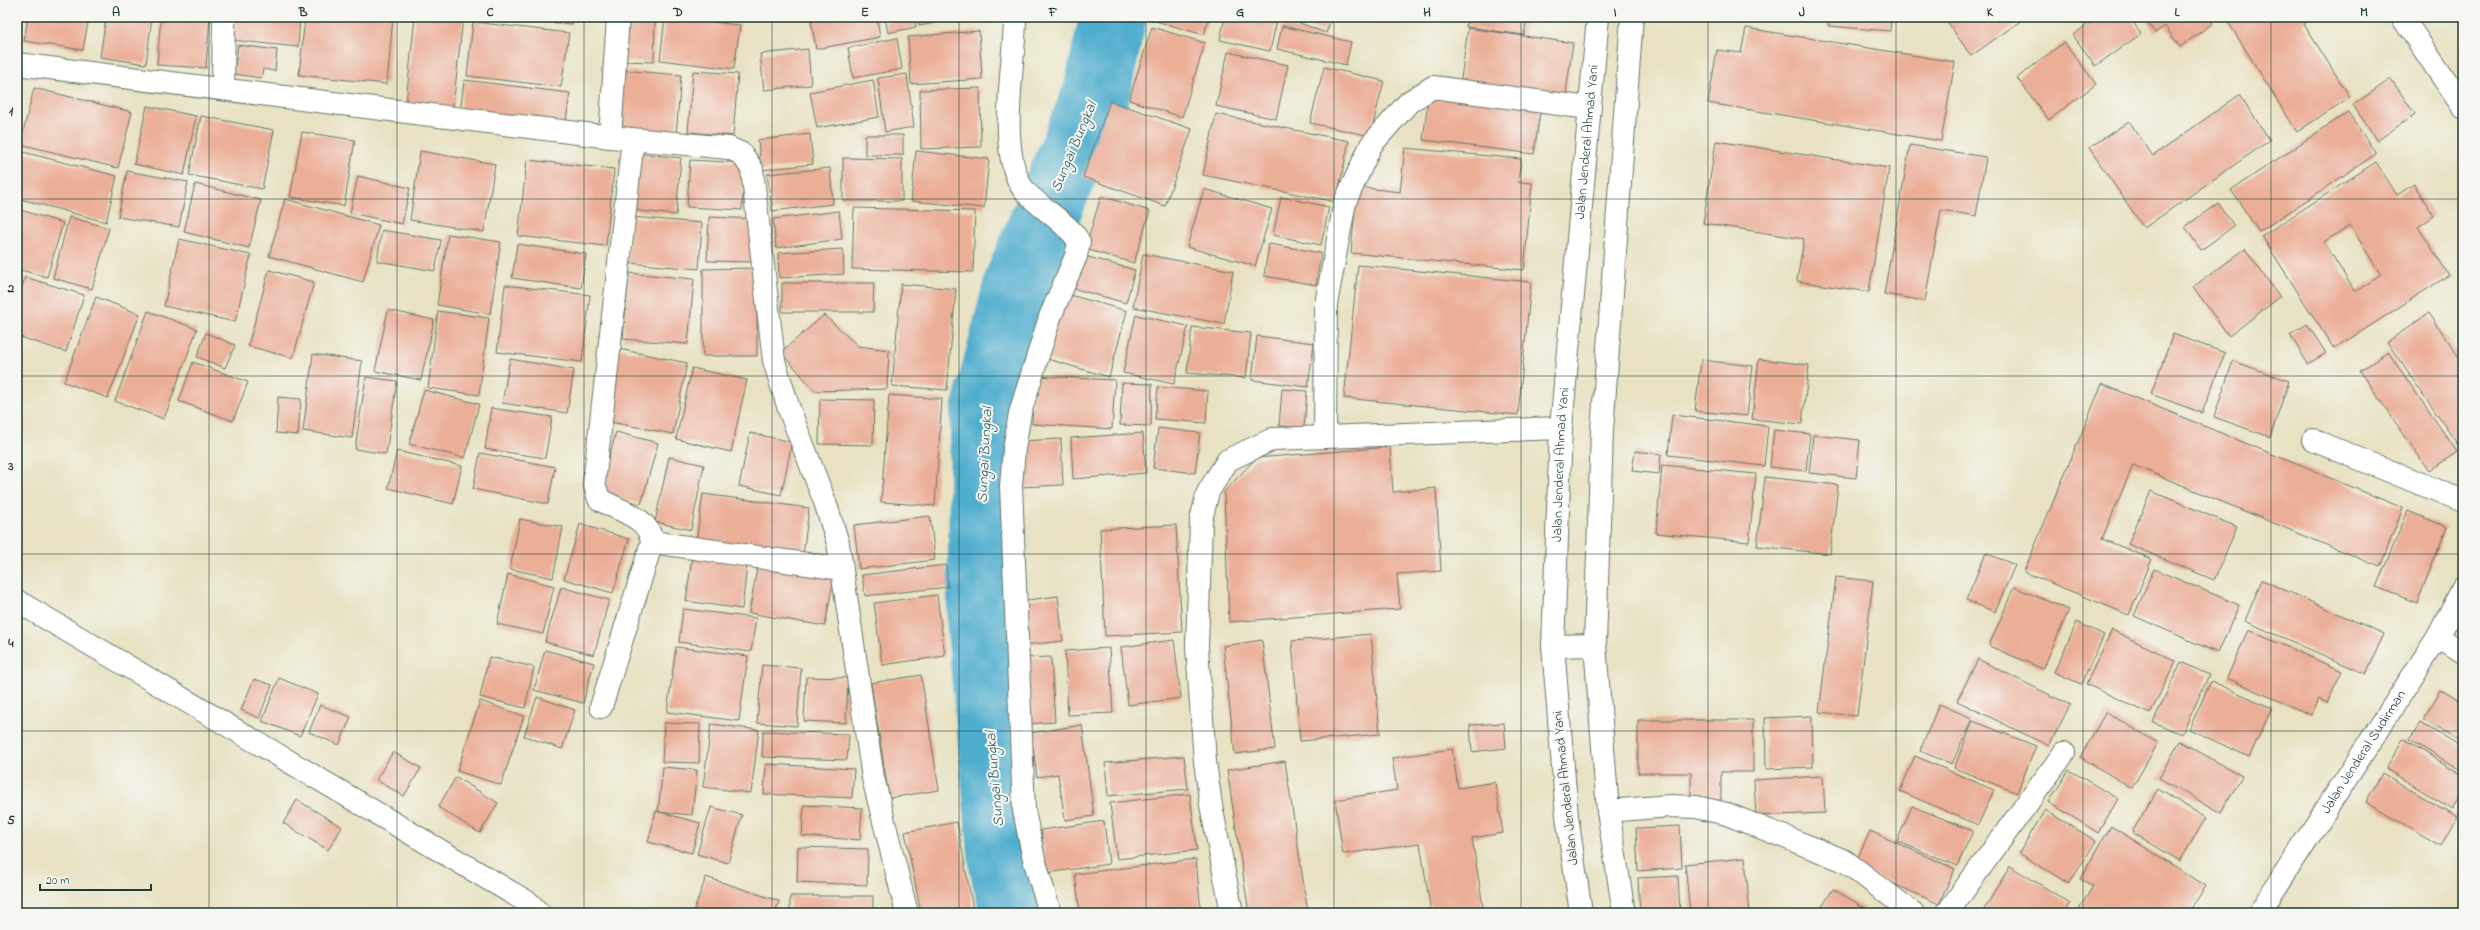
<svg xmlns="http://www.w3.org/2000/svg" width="2480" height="930" font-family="'Indie Flower',sans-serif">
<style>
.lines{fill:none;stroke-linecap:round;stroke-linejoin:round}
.river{stroke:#50adce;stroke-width:67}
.building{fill:#ebae97;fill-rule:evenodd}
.minor-casing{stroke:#657766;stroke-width:24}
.secondary-casing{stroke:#657766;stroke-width:24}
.trunk-casing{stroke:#657766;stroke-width:24}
.minor{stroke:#fff;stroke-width:22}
.secondary{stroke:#fff;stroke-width:22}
.trunk{stroke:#fff;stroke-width:22}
.grid{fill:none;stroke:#1f3d34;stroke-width:1;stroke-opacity:0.55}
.labels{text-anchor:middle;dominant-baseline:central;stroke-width:4;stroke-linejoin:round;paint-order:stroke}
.street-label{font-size:14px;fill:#1f3d34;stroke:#f6f6f2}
.water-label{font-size:15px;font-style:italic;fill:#2e5f62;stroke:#f6f6f2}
.neatline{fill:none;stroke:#1f3d34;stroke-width:1.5}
.grid-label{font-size:13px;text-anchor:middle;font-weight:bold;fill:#1f3d34}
</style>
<rect width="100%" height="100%" fill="#f6f6f2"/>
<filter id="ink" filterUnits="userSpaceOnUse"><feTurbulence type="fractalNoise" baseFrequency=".025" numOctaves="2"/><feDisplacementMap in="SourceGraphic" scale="8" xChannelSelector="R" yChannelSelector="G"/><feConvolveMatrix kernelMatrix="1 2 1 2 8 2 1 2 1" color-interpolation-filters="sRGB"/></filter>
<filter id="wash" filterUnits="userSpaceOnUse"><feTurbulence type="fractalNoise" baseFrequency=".012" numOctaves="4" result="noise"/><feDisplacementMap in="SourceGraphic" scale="16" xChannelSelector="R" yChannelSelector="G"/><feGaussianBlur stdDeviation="0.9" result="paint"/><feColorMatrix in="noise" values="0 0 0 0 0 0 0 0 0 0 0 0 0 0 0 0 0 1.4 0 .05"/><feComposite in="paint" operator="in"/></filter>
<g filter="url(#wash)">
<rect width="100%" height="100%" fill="#e8e2c2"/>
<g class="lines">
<path class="river" d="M1014,913L1003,868L980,624L984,414L1018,281L1096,95L1113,17"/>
</g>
<g id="blocks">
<path class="building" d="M28,17H89L83,50L24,41Z
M106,17H152L146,64L100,57Z
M161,17H210L206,68L157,65Z
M233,17H300L298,47L231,40Z
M305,17H393L387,84L299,75Z
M415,17H463L453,107L406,102Z
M502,17H531V21Z
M534,17H573L572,24L533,21Z
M623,17H655L654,62L622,61Z
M665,17L740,25L734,69L660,60Z
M828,17H877L880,37L816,49L811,20Z
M885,17H914L916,27L888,33Z
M917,17H954V19L919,26Z
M1142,17H1209L1204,35Z
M1225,17H1265L1277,20L1270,51L1220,40Z
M1284,17H1332L1326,33Z
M1468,17H1527L1524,35L1466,27Z
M1829,17H1891L1890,31L1828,26Z
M1944,17H2026L1971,56Z
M2098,17H2130L2141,34L2095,66L2073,35Z
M2144,17H2208L2213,23L2180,47L2165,26L2155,33Z
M2225,17H2313L2303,23L2350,97L2297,132Z
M473,22L569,33L561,87L467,76Z
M1282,26L1351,42L1346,65L1277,49Z
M1152,27L1205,43L1182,117L1129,100Z
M1468,28L1573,43L1565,100L1460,86Z
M1746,28L1955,62L1941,141L1708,103L1717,50L1741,53Z
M979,31L982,79L911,84L908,37Z
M897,38L902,69L853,78L848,48Z
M2064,42L2096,84L2049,120L2017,78Z
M238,45L277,50L275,71L263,69L261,78L234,74Z
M808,49L811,85L764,90L760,54Z
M1228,52L1288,65L1276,119L1216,106Z
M1324,67L1384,81L1370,136L1310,123Z
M621,70L681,75L676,136L616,131Z
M693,71L738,74L733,136L688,132Z
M907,74L914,127L885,132L878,78Z
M2391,79L2415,114L2377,141L2353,105Z
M464,80L570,93L565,128L460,115Z
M873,80L879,117L817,128L810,92Z
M34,88L132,112L118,168L20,144Z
M980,88L981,147L921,149L920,90Z
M1429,93L1541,106L1534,154L1423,140Z
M2239,95L2270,140L2144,228L2089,148L2129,121L2153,156Z
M1110,101L1192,129L1165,206L1083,177Z
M147,106L196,116L184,175L134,164Z
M2348,112L2376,154L2259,232L2231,190Z
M1216,114L1349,141L1336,202L1203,175Z
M201,116L274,130L262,189L189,175Z
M302,132L355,140L344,206L290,197Z
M810,134L813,164L761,170L758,140Z
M865,135H903V155H865Z
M1716,141L1889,168L1869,292L1797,281L1804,239L1703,223Z
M1910,145L1986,157L1976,216L1941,210L1925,301L1884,294Z
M1405,148L1521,159L1518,182L1532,183L1524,270L1351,253L1357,187L1400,192Z
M19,151L117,176L106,222L17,198V160Z
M420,151L495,164L484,232L410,220Z
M916,151L989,159L984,208L911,201Z
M637,153L681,158L676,215L632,210Z
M843,158L902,159V201H843Z
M527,160L614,169L606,246L518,236Z
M690,160L745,163L742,210L687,207Z
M2376,162L2397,195L2414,184L2434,216L2418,227L2449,275L2334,349L2262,236ZM2350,225L2381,275L2355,292L2324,242Z
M830,168L833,204L772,211L767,174Z
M127,171L188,182L179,227L118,217Z
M358,176L410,188L402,224L350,213Z
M195,184L261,200L249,248L184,232Z
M1204,189L1272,209L1255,266L1187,247Z
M1101,196L1150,211L1134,263L1085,249Z
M1281,197L1329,207L1321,245L1273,235Z
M285,199L379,225L363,282L269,256Z
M2218,203L2234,226L2201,250L2185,227Z
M854,208L975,211L973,272L852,269Z
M17,209L63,223L47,277L17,269Z
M839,211L842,239L776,248L773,219Z
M69,217L109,228L92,289L53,278Z
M631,217L702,223L699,269L628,263Z
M709,217L756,219L754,262L707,261Z
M382,230L441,240L435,271L377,261Z
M448,234L501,242L490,314L437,305Z
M179,239L251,255L235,322L164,306Z
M517,244L586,254L581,288L512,278Z
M1269,244L1321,253L1316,285L1264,276Z
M843,249L844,274L779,278L778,253Z
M2245,249L2280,297L2229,336L2193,287Z
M1143,254L1233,271L1224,324L1133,307Z
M1081,255L1135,270L1126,303L1072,288Z
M1358,265L1531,282L1518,415L1344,398Z
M757,268V356H703V269Z
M269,270L314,282L293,358L248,346Z
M629,273L694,279L688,344L623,339Z
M25,277L84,295L66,352L17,336V303Z
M782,283H874L873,312H782Z
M901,284L956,289L947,390L892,386Z
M505,285L590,295L582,362L497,352Z
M1063,293L1127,311L1109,377L1044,358Z
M96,297L140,314L108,398L64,382Z
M388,310L434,320L421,380L375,371Z
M148,311L197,329L164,419L115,401Z
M438,311L489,318L479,395L428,388Z
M2429,313L2463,363V446L2460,448L2387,342Z
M824,315L858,346L889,350L887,389L815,391L781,352Z
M1136,315L1188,326L1174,384L1123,373Z
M2307,324L2326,353L2308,364L2290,335Z
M1192,327L1251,333L1246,378L1187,373Z
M206,333L235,345L225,368L197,357Z
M2173,334L2225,353L2202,413L2151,394Z
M1257,336L1314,343L1308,387L1252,380Z
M619,349L687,363L673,434L605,421Z
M2388,352L2457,452L2429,471L2360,371Z
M313,354L362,361L352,438L303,431Z
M510,359L574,370L567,413L502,403Z
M1759,359L1809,365L1802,424L1752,419Z
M1701,360L1753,366L1747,416L1695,411Z
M2233,361L2289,381L2270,437L2214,417Z
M193,362L248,382L233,421L179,401Z
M692,368L747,380L731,452L676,439Z
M1035,376L1115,380L1112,429L1032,424Z
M366,377L397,381L386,454L355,449Z
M1122,383L1152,384L1151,426L1120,425Z
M2102,384L2403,508L2380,567L2133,465L2102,539L2152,559L2129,615L2024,572Z
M1158,387L1208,391L1206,423L1155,419Z
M1282,389L1307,391L1304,428L1279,426Z
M424,390L479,404L465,458L409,444Z
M889,395L942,399L935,506L881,502Z
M278,397L301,399L298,435L276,433Z
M820,399L874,400L873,445L819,444Z
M491,408L552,417L545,458L485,449Z
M1672,415L1768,426L1764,466L1668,455Z
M1158,428L1200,433L1195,473L1153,468Z
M1774,430L1810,434L1806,471L1770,467Z
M616,432L658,443L641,504L599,493Z
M750,433L792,442L781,495L739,486Z
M1143,433L1146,473L1073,479L1071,438Z
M1813,435L1860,440L1856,478L1809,473Z
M1061,439L1063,485L1020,487L1019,441Z
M1390,447L1393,492L1436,488L1441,571L1397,574L1400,609L1229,622L1224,492L1256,458Z
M397,451L462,466L453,504L388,488Z
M1635,451L1661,454L1659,474L1632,471Z
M480,453L555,467L548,504L473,489Z
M669,457L704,465L691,530L655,522Z
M1662,465L1756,474L1749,542L1656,533Z
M1765,477L1838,485L1830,554L1757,546Z
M2151,491L2237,527L2214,580L2128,544Z
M703,494L809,508L803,555L696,542Z
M2408,511L2447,527L2417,603L2376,587Z
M930,516L935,560L859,569L854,525Z
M520,519L563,527L553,578L510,569Z
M580,524L629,539L613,593L564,579Z
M1176,525L1182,632L1105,636L1100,529Z
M1986,553L2015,565L1995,612L1966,600Z
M692,558L747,565L742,609L686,601Z
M758,563L834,576L825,626L749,613Z
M946,565L948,587L865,596L862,575Z
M2154,569L2239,605L2218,653L2134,616Z
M508,574L554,586L543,634L497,624Z
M1836,577L1873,581L1857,716L1819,712Z
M2262,580L2384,634L2366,674L2245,621Z
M561,587L609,600L594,655L545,642Z
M2014,587L2069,610L2043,669L1989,646Z
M937,595L945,656L882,665L874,603Z
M1058,596L1063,641L1024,645L1019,601Z
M683,609L756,618L751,652L679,642Z
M2077,622L2104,635L2081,684L2054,672Z
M2112,630L2176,661L2150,714L2086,684Z
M2248,630L2342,671L2327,703L2318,699L2311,715L2227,678Z
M1371,634L1380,734L1300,741L1292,641Z
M1174,640L1181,698L1128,705L1121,647Z
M1262,640L1275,749L1235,754L1223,646Z
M676,647L748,656L739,721L667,712Z
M1109,648L1113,713L1068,715L1065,651Z
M545,650L594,663L583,703L534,690Z
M489,657L534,667L525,708L480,697Z
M1051,657L1055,722L1027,724L1023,658Z
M1978,659L2070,705L2049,746L1957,701Z
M2181,662L2209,675L2182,734L2153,722Z
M762,665L801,668L797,726L757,723Z
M921,675L939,790L889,798L871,683Z
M806,677L848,678L846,723L804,721Z
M279,678L318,694L300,736L262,721Z
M254,679L272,685L259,718L241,710Z
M2211,681L2272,708L2249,757L2189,729Z
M2441,690L2463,703V743L2423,720Z
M537,697L575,710L562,749L524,736Z
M480,701L524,716L501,785L457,771Z
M1939,704L1972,718L1952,764L1920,751Z
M320,705L351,717L339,745L309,732Z
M2106,712L2158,743L2132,788L2080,757Z
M1812,716L1813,767L1766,769L1765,718Z
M1638,720H1753V772H1721V800L1691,801V773H1638Z
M1973,721L2036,746L2017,793L1954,768Z
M664,723L700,724L699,763L662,762Z
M1504,723L1506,748L1472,752L1470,725Z
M2421,723L2463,748V762L2459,769L2410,740Z
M711,724L759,730L751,793L703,787Z
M1082,725L1094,816L1065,820L1058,774L1037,777L1031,733Z
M763,731L849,734L847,760L762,757Z
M2403,739L2463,775V791L2452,809L2386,769Z
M2180,741L2242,776L2221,813L2159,778Z
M1452,749L1458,788L1495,782L1503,833L1472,838L1484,913H1431L1420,843L1343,854L1335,800L1397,790L1392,758Z
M393,752L421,768L404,796L376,780Z
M1184,756L1188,789L1108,796L1105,763Z
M1915,756L1994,790L1978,825L1900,791Z
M1285,761L1308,913H1249L1227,770Z
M766,764L854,769L852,798L764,794Z
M663,767L697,770L692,815L658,812Z
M2069,770L2118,799L2098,833L2049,802Z
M2382,773L2457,817L2441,846L2366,802Z
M1823,776L1825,813L1756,816L1754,780Z
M456,777L498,803L480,833L438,807Z
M2158,789L2206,818L2180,861L2132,832Z
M1190,794L1197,850L1117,859L1110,803Z
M297,800L342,827L328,850L283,823Z
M804,805L862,808L860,840L802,836Z
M1912,806L1973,831L1957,866L1897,841Z
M711,807L742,815L728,863L697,854Z
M2045,810L2096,841L2069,884L2019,853Z
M656,811L700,823L692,853L648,842Z
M1104,821L1109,864L1047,873L1041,830Z
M957,822L973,909L952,913H921L905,832Z
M1680,826L1682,868L1638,871L1636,828Z
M2111,826L2206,886L2188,913H2077L2093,886L2080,879Z
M1870,831L1955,869L1939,904L1854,866Z
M798,847L868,849L867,885L797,882Z
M1745,858L1750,913H1690L1685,864Z
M1196,859L1201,913H1080L1075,874Z
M2010,866L2070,903L2064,913H1982Z
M1678,876L1680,913H1640L1638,878Z
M706,877L779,901L775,913H693Z
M1833,889L1865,908L1862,913H1818Z
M790,896H873V913H790Z"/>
</g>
</g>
<g filter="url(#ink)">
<use href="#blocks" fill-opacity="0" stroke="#657766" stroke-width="1"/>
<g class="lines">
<g class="minor-casing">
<path id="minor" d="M1015,17C1015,64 996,152 1024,190C1037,206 1071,225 1079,242L1076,256L1050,317L1020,413L1014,449L1011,486L1024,811L1034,859L1050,913
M17,64L610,137L618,17
M223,89L224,17
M610,137L729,148L742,154L752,169L774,361L789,409L825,502L838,543L873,778L907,913
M1325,436L1326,304L1345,202L1371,145L1409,102L1433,87L1588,108
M2313,440L2463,501
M652,542L842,569
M2438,637L2463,653
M601,707L652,542C649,516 618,511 599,499L594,483L633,139
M1608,811L1670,806L1696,807L1727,814L1845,861L1913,913
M1232,913L1211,805L1205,762L1197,647L1201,520L1208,492L1228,460L1273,439L1561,428
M1947,913L2064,753"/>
</g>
<g class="secondary-casing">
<g id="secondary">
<path d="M17,601L529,903L539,913"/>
<path d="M1553,646L1595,645"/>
<path id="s1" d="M1581,913L1567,816L1553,646L1561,428L1598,17"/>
<path d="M1624,913L1608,811L1595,645L1602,431L1632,17"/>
</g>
</g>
<g class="trunk-casing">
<g id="trunk">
<path d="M2402,17L2463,107"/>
<path id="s2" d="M2259,913L2438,637L2463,588"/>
</g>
</g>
<use href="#minor" class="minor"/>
<use href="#secondary" class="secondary"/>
<use href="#trunk" class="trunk"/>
</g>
</g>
<path class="grid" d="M209,17V913M397,17V913M584,17V913M772,17V913M959,17V913M1146,17V913M1334,17V913M1521,17V913M1708,17V913M1896,17V913M2083,17V913M2271,17V913M17,199H2463M17,376H2463M17,554H2463M17,731H2463"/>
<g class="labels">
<g class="street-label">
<text stroke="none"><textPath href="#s1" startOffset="774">Jalan Jenderal Ahmad Yani</textPath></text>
<text stroke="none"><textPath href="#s1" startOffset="450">Jalan Jenderal Ahmad Yani</textPath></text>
<text stroke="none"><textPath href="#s2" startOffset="192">Jalan Jenderal Sudirman</textPath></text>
<text transform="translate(1566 788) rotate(-96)">Jalan Jenderal Ahmad Yani</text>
</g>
<g class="water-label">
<text transform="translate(1074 147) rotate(-67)">Sungai Bungkal</text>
<text transform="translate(985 455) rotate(-87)">Sungai Bungkal</text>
<text transform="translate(995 779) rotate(-95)">Sungai Bungkal</text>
</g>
</g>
<rect width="2480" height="930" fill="none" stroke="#f6f6f2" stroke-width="44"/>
<path d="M40 884v6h111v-6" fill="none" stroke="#1f3d34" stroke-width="2"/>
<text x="46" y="884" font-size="12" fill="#1f3d34" stroke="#f6f6f2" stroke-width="3" paint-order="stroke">20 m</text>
<rect x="22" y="22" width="2436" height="886" class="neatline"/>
<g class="grid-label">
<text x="116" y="16">A</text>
<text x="303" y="16">B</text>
<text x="490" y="16">C</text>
<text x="678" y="16">D</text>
<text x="865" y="16">E</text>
<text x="1053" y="16">F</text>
<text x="1240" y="16">G</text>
<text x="1427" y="16">H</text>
<text x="1615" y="16">I</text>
<text x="1802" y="16">J</text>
<text x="1990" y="16">K</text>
<text x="2177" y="16">L</text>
<text x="2364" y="16">M</text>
<text x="11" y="115">1</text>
<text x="11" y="292">2</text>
<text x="11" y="470">3</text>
<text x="11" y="647">4</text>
<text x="11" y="824">5</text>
</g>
</svg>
